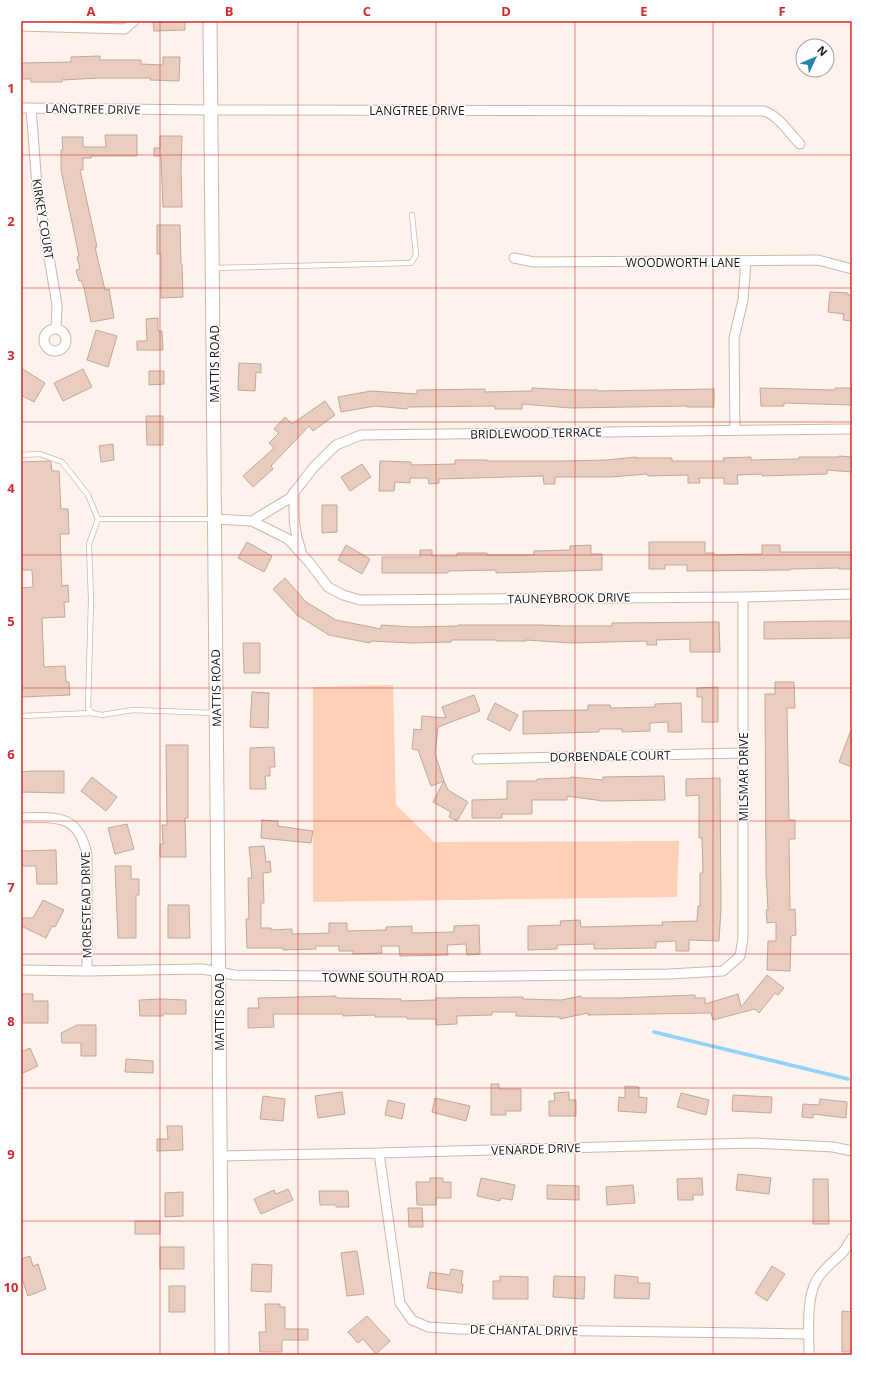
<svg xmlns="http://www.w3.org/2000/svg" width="873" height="1376" font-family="'Open Sans',sans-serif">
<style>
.green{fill:#ffcfb6}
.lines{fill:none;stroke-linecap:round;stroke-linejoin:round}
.stream{stroke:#8dd3fc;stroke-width:3.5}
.building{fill:#e9cebf;stroke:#c2a799}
.lane-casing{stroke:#d1b6a8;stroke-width:6}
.street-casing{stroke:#d1b6a8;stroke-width:11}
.secondary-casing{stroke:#d1b6a8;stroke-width:15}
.lane{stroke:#fff;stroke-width:4.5}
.street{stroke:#fff;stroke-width:9}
.secondary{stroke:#fff;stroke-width:13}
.grid{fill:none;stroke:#d62828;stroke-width:1;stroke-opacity:0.55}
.labels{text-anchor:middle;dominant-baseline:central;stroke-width:3;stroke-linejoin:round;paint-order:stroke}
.street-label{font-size:12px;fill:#1c130e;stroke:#fff}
.neatline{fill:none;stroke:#d62828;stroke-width:1.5}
.grid-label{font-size:13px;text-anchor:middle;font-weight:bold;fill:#d62828}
</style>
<rect width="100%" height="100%" fill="#fef2ec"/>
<path class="green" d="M393,685L396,805L434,842L679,841L677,897L313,902V687Z"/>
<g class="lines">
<path class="stream" d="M654,1032L848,1079"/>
</g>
<path class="building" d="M153,21H185V30L154,31Z
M100,56V60H141V64L163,65V57H180L179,81L150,80V78H100L62,80V82H31V79H21V63L71,62V57Z
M105,135H137V156H91V158H83V170H80L97,247H95L105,290L109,289L114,318L91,322L84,288L81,280L79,281L76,270L80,269L77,257L79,256L61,170V150H63L62,137H83V147H106Z
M160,136H182L181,169L182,207H163L161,156H154V148H160Z
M157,225H180L181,264H182L183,297L161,298V254H157Z
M830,292L848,293V295H852V321L843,320L844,314L828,312Z
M158,318V331H162L163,350H137V341H147L146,319Z
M96,330L117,336L108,367L87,360Z
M239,363L261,364V373L256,372L255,391L238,390Z
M21,368L45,383L34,402L21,395Z
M83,369L92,387L63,401L54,383Z
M149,371H164V384L149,385Z
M532,388L571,390H598V391L714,389V407H687V406L571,408L522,404V409H495V406L408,407L407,409L375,406L341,412L338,397L371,391L417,394V390L485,389V392L532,391Z
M760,388L835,390V388H852V405L784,403V406H761Z
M325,401L335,415L313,431L309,426L271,466L273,469L253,487L243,476L274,448L269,443L279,433L274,429L285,417L292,424Z
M146,416H163V445H147Z
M113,444L114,460L101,462L99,446Z
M839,456L852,457V472L827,470V474L762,476V474L737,475L738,484H724V478H699L700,483H688V475L648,476L647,474L611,477H555V484H544L543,476L439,479V483L429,484L428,478H410V483L395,482L394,491H379L380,461L411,462V465L455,464V460H487V461H563L607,460L636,457V458H672V461H724L723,458L751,457V460L799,459V457H839Z
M49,461L51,462L52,471H59L61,509H68L69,534H60L62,586L68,585L69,602H64L65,617L42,618L44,667L65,666L66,682H69L70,695L21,697V588L33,587L32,570H21V462Z
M362,464L371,477L350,491L341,477Z
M322,505H337V532L322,533Z
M247,542L272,556L264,572L238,558Z
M649,542H705V553H714V555L762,554V545H780V552H852V569H839V568L790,569V570L687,571V565H665V569H649Z
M346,545L370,559L362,574L338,560Z
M591,545V554H602V570L496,573V570L448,571V573H382V557H420V550H432V556H457V553H487V555H534V551L570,550V546Z
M285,578L306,602L336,620L381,629V625L411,627L458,626V625H539L565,626H612V623L719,622L720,652H690V639L656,640L657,645H647V641L572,643L526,640V641H496V640H451V642L411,643L371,641L370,643L329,635L297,615L273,589Z
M829,621H852V638L764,639V622Z
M243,643H260V673H244Z
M775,682H794L795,708H787L789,820H795V839H789L790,910L795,909L796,935L791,936L790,971L767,970L768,941H776V922L767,923L766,910H768L766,873L765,694H775Z
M718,687V722H702V697H697V688Z
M252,692L269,693L268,728L250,727Z
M474,695L480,711L438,727L435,754L444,781L431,786L418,750L412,749L414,729L421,730L422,716L446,718L442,707Z
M495,703L518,715L510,731L487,719Z
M681,703L682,732H668V722L650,723V731L622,732V729H599V732L523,734V711L588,710V705H610L611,708L655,707V704Z
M851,730H852V767L839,762Z
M166,745H188V818H185L186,857H160V844H163L162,825H167Z
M274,747L275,767H270V776H265L266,789H250V748Z
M32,771H64V793L21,792V772Z
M664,776L665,800L603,801L567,796V800H532V814H502V818H472V800L507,799V781H537V779L571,778V777L603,780V777Z
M92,777L117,797L106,811L81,791Z
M720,778L721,908L719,941L689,940V951H676V941L656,942V948L594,949V944L557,945V949L528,950V926L561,925L560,921L580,920L581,927L663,925L662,922L697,921L698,906H700V873H703L702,838H699V795L686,796V779Z
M444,781L448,790L468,802L457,821L449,817L451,812L433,802Z
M262,820L278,821V826L313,831L311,843L261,838Z
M127,824L134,849L115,854L108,828Z
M264,846L266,862L270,861L271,872L263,873L264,903H261V928H271V930L292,929V934L329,933V923H347V931L386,930V927L412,926V933L454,932V926L479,925L480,954L467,955L466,944L447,945L448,955L400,956L399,946H381L382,953L353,954V951H339V946H316V949L283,950V948H247L246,919H249L248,878H252L249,847Z
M56,850L57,884H37L36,866H21V851Z
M115,866H131V879H139V895H136V938H118Z
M43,900L64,910L55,927L52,926L46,938L21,926V918H33Z
M168,905H189L190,938H168Z
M767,975L784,988L778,995L775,993L759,1013L755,1009L713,1020L711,1013L588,1015V1013L560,1019V1017L516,1016V1012H492V1015L457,1016V1024L436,1025V1019H407V1017H375V1015L343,1016V1014H273L274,1027L248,1028V1008H259L258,998L336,996V998L401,999V1001L436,1000V998L523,997V999L561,1000L581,996L582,998H618L695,995V998H705V1004L738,994L741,1007Z
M21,994H33V1001H48V1023H21Z
M162,999L186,1000V1014H163V1016H140L139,1000Z
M77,1025H96V1056H81V1043H62L61,1033Z
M30,1048L38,1066L21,1074V1052Z
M126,1059L153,1061V1073L125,1072Z
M491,1084H499V1089H521V1111H506V1115H491Z
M625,1086L639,1087V1097L647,1098L646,1113L618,1111L619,1097L625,1098Z
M342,1092L345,1114L318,1118L315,1096Z
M569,1092V1100H576V1116H549V1101H555L554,1093Z
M681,1093L709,1100L706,1115L677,1107Z
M733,1095L772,1097L771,1113L732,1111Z
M263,1096L285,1099L283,1121L260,1119Z
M435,1098L470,1106L466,1121L432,1112Z
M820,1099L847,1102L846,1118L813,1114V1118L802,1117L803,1104L819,1105Z
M388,1100L405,1104L402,1119L385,1115Z
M167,1126H182L183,1150L157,1151V1139H168Z
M738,1174L771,1178L769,1194L736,1190Z
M430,1178H443V1182H451V1198H436V1205H417L416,1182H430Z
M481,1178L515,1185L512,1200L501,1198L500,1201L477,1196Z
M702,1178L703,1195H693V1200H678L677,1179Z
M813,1179H828L829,1224H813Z
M547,1185L579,1186V1200L547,1199Z
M633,1185L635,1203L607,1205L606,1187Z
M288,1189L293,1200L261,1214L254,1199L274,1190L276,1194Z
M319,1191H348L349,1207H336V1205H320Z
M183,1192V1216L165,1217V1193Z
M408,1208H422L423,1227H409Z
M135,1221H160V1234H135Z
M160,1247H184V1269H160Z
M357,1251L364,1294L347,1296L341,1253Z
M30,1256L33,1266L38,1264L46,1289L28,1296L21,1276V1259Z
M252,1264L272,1265L271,1292L251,1291Z
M772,1266L785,1274L767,1301L755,1293Z
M451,1269L463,1271L461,1284H463L462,1293L427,1288L430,1272L450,1275Z
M615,1275L638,1277V1283H650L649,1299L614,1298Z
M500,1276L528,1277V1299H493V1281H500Z
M554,1276L585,1277L584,1299L553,1297Z
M169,1286H185V1312H169Z
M265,1304H280V1307H285V1329H308V1340H282V1352H260L259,1332H266Z
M842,1311L852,1312V1352H842Z
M367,1316L390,1341L376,1354L363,1339L358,1343L348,1332Z"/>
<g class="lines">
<g class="lane-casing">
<path id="lane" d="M213,268L411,263L416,255L412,215
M21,455L40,454L62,462L88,495L98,519
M213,519H98L89,544L91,600L88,708L92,713L102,715L133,710L215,713
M21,716L92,713"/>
</g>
<g class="street-casing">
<path id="street" d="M21,26L125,29L134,21
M21,108L211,110L764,111C779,116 789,133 800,144
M31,108L37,186L57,305L56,329
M514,258L534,262L818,260L852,269
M44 340a11 11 0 1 1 22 0a11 11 0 1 1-22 0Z
M735,430L734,338L743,300L746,261
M294,492C294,515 293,529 301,551
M214,519L252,521L288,539L309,562L328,587L343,595L360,600L743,597L852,594
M252,521L290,498L313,468L336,445L361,435L852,429
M477,759L743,753
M21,818C56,817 79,814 87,855V971
M21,970L87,971L202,969L235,975L426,977L669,974L723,971L740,956L743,938V597
M379,1153L400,1303L412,1320L428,1327L460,1329L809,1334
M220,1156L379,1153L752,1143L833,1147L852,1151
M809,1355C809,1334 806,1300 816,1281C822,1270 833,1262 842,1253C846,1249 849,1243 852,1238"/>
</g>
<g class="secondary-casing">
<path id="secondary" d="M210,21L222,1355"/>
</g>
<use href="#lane" class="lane"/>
<use href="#street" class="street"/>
<use href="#secondary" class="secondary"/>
</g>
<path class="grid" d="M160,21V1355M298,21V1355M436,21V1355M575,21V1355M713,21V1355M21,155H852M21,288H852M21,422H852M21,555H852M21,688H852M21,821H852M21,954H852M21,1088H852M21,1221H852"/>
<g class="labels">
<g class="street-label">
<text transform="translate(93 109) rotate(1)">LANGTREE DRIVE</text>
<text x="417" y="110">LANGTREE DRIVE</text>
<text transform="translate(43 219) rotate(81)">KIRKEY COURT</text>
<text x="683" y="262">WOODWORTH LANE</text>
<text transform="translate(214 364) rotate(-90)">MATTIS ROAD</text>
<text transform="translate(536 433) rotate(-1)">BRIDLEWOOD TERRACE</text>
<text transform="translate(569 598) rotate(-1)">TAUNEYBROOK DRIVE</text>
<text transform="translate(216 688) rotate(-91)">MATTIS ROAD</text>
<text transform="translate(610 756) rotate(-1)">DORBENDALE COURT</text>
<text transform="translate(743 777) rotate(-90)">MILSMAR DRIVE</text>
<text transform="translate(86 905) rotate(-91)">MORESTEAD DRIVE</text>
<text x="383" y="977">TOWNE SOUTH ROAD</text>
<text transform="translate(219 1012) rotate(-90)">MATTIS ROAD</text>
<text transform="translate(536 1149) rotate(-2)">VENARDE DRIVE</text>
<text transform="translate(524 1330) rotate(1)">DE CHANTAL DRIVE</text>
</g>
</g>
<rect width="873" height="1376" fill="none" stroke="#ffffff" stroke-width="44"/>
<g transform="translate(815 58) rotate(46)"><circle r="19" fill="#ffffff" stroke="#a4a19f"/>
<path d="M0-3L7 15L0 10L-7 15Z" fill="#2882b0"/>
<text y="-6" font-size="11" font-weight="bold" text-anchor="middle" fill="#1c130e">N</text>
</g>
<rect x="22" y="22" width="829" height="1332" class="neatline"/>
<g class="grid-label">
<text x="91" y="16">A</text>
<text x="229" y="16">B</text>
<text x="367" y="16">C</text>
<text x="506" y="16">D</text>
<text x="644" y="16">E</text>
<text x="782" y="16">F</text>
<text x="11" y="93">1</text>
<text x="11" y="226">2</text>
<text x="11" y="360">3</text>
<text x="11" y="493">4</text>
<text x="11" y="626">5</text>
<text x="11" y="759">6</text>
<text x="11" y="892">7</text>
<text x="11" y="1026">8</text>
<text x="11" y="1159">9</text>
<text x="11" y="1292">10</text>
</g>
</svg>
